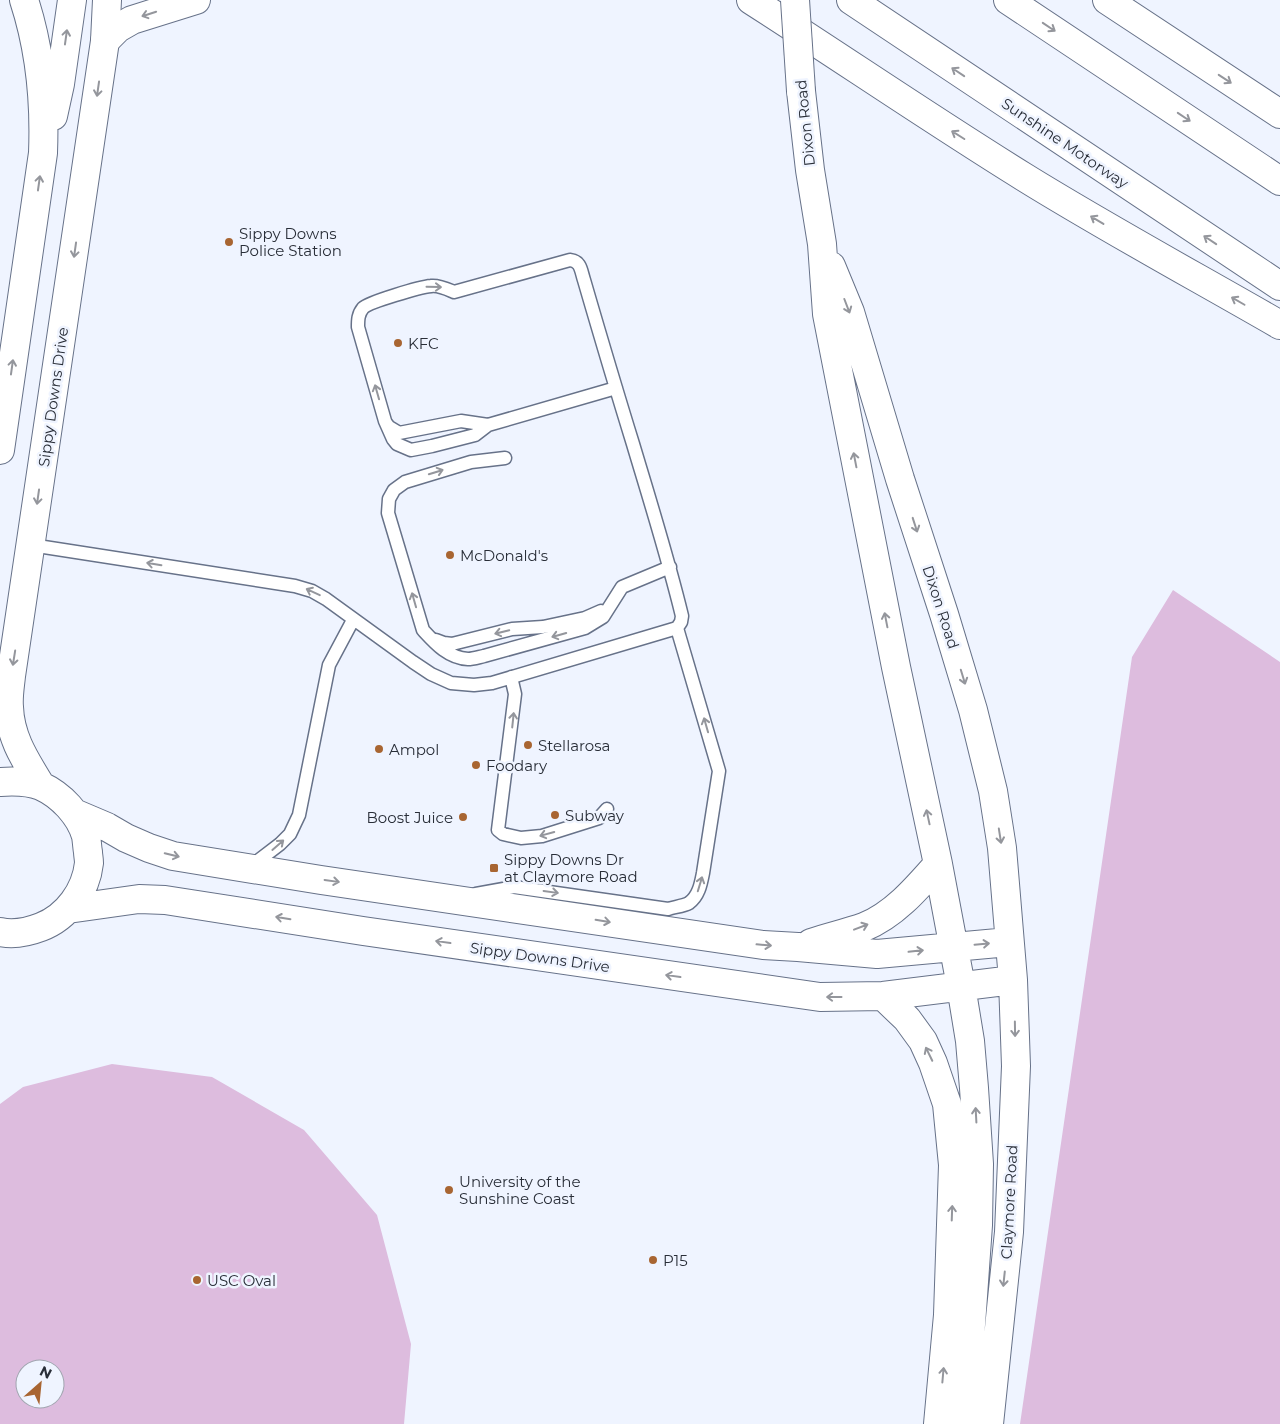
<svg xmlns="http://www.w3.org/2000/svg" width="1280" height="1424" font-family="Montserrat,sans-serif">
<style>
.green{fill:#ddbcde;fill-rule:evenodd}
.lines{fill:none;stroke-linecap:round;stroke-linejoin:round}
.service-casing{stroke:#677289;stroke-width:15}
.secondary-casing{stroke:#677289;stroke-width:30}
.motorway-casing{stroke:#677289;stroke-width:30}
.service{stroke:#fff;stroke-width:12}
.secondary{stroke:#fff;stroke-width:28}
.motorway{stroke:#fff;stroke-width:28}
.secondary-bridge-casing{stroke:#677289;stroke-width:30;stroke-linecap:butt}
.secondary-bridge{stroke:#fff;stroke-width:28}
.oneway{stroke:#94969c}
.poi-dot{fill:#a86532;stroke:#eff4ff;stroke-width:2}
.labels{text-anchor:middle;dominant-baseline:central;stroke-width:5;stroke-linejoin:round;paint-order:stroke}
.street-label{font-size:15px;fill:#292e38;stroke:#eff4ff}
.poi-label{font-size:15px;fill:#292e38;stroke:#eff4ff;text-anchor:start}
</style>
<rect width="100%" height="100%" fill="#eff4ff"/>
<path class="green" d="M1173,590L1280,662V1424H1020L1132,657Z
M112,1064L212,1077L304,1130L377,1215L411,1344L404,1424H0V1104L23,1087ZM25,1369H55V1399H25Z"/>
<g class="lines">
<g class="service-casing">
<path id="service" d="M386,423L389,427L399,433L461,421L488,425
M505,458L471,462L405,482L394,490L389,499L388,513L423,630C435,643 448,658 468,659C473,659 479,657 484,656L585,628L603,617L622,587L670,567
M31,545L295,586L312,591L326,599L413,662L431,674L451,683L474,685L492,683L677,628L681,622L682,616C668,558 650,501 633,444C616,389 600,335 584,280C581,271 581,261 570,260L454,292C447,289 439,285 431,286C420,287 369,302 363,308C358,314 358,320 358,327L385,421L393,439L397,444L411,450L432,446L475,435L488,425L616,388
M436,640L444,643L452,644L512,629L543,627L585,618L601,611
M511,677L515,694L498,830L503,834L521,838L542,836L599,818L607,809
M250,867L280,844L290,834L299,815L329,665L353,620
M476,894L514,887L668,909C674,907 684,906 689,903C699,896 701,883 703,873L719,771L677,628"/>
</g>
<g class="secondary-casing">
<path id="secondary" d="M801,91L810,170L822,244L827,314L896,667L938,864L961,986L970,1041L974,1088L979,1164L978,1225L964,1424
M53,116L60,84L72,0
M831,266L850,312L900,479L944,614L973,710L993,791L1002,848L1013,980L1016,1066L1009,1232L989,1424
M0,450L43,153C45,102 40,49 24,0
M0,782C14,781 28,781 41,786C61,795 80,815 86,836C87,841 87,847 88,852C88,855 89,859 89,863C86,891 67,917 41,927C28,932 14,935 0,932
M41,786C26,761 10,738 9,707C8,697 10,686 11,676L105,41L107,0
M74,813L107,827L126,838L149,848L173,856L321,880L763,945L798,947L877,954L1009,942
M68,909L139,899L165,900L363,931L820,997L883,996L1013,980
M811,943C829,937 847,933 864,927C894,915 917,888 938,864
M883,996L907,1019L923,1041L933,1063L947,1104L953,1165L948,1315L938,1424"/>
</g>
<g class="motorway-casing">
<path id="motorway" d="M751,0C843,59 932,120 1024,177C1108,229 1195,276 1280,325
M851,0L1280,286
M1008,0L1280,181
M1107,0L1280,114
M105,41L118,28L132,20L196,0"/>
</g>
<use href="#service" class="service"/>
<use href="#secondary" class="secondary"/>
<use href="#motorway" class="motorway"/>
<g class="secondary-bridge-casing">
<path id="secondary-bridge" d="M795,0L801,91"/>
</g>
<use href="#secondary-bridge" class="secondary-bridge"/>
</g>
<defs><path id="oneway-shaft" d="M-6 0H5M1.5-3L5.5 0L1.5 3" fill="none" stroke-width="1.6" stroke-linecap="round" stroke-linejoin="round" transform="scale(1.25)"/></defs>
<g class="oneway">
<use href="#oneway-shaft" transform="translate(149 14) rotate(162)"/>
<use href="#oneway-shaft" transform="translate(1049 27) rotate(34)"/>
<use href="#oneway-shaft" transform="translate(66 37) rotate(-82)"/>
<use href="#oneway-shaft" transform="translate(958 72) rotate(-146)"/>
<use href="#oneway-shaft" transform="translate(1225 79) rotate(33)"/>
<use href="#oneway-shaft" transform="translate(98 89) rotate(98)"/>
<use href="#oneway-shaft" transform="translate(1184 117) rotate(34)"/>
<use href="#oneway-shaft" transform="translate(958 135) rotate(-148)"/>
<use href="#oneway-shaft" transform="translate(39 183) rotate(-82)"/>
<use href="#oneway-shaft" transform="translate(1097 220) rotate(-149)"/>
<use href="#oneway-shaft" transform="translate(1210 240) rotate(-146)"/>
<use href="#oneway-shaft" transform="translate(75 250) rotate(98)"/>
<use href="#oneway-shaft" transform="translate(434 287) rotate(1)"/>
<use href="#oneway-shaft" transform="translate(1238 301) rotate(-150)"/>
<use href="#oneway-shaft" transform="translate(847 306) rotate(69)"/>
<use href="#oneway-shaft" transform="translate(12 367) rotate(-82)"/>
<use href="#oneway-shaft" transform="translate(377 392) rotate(-106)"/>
<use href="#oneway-shaft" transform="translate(855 460) rotate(-101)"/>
<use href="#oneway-shaft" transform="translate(436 472) rotate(-17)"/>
<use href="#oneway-shaft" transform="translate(38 497) rotate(98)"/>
<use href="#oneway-shaft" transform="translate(915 525) rotate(72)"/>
<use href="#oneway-shaft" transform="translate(154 564) rotate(-171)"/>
<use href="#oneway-shaft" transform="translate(313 592) rotate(-155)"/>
<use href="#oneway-shaft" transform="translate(414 600) rotate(-106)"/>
<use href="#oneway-shaft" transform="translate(886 620) rotate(-101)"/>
<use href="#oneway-shaft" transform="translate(502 632) rotate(166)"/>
<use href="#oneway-shaft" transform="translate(559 635) rotate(164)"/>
<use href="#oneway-shaft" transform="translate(14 658) rotate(99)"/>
<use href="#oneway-shaft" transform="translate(963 677) rotate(73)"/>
<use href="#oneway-shaft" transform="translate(513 720) rotate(-84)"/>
<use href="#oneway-shaft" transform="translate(706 725) rotate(-106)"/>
<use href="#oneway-shaft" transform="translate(928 817) rotate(-102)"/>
<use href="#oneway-shaft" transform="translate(547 834) rotate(165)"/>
<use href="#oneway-shaft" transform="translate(1000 836) rotate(81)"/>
<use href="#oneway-shaft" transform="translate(278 845) rotate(-41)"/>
<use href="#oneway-shaft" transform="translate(172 855) rotate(14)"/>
<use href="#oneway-shaft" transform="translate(332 881) rotate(8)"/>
<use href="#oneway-shaft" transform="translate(700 884) rotate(-73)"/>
<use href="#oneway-shaft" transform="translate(551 892) rotate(8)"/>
<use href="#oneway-shaft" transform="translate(283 918) rotate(-171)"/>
<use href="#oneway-shaft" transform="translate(603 921) rotate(9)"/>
<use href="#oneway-shaft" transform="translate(861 927) rotate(-21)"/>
<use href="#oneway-shaft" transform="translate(443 942) rotate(-172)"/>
<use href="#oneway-shaft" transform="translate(982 944) rotate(-5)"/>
<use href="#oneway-shaft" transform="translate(764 945) rotate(5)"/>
<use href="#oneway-shaft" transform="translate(916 951) rotate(-6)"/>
<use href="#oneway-shaft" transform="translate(673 976) rotate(-172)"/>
<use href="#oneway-shaft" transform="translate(834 997) rotate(-180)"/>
<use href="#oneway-shaft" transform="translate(1015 1029) rotate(89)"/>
<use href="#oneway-shaft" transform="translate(929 1054) rotate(-116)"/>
<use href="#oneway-shaft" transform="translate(976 1115) rotate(-93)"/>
<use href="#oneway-shaft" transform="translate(952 1213) rotate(-88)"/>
<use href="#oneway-shaft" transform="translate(1004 1279) rotate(96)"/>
<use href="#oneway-shaft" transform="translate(943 1375) rotate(-85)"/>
</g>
<g class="poi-dot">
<circle cx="229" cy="242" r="5"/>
<circle cx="398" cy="343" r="5"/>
<circle cx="450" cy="555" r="5"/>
<circle cx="528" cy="745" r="5"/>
<circle cx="379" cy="749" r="5"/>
<circle cx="476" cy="765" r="5"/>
<circle cx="555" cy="815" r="5"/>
<circle cx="463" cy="817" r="5"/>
<rect x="489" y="863" width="10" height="10" rx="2.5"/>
<circle cx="449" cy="1190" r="5"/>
<circle cx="653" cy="1260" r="5"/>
<circle cx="197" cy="1280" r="5"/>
</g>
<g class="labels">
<g class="street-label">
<text transform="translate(805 123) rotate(-96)">Dixon Road</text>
<text transform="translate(1065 143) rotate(34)">Sunshine Motorway</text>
<text transform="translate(53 397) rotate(-82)">Sippy Downs Drive</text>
<text transform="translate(941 607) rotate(72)">Dixon Road</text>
<text transform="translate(540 957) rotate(8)">Sippy Downs Drive</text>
<text transform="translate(1009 1202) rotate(-87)">Claymore Road</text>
</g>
<g class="poi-label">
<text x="239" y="233">Sippy Downs<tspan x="239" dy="17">Police Station</tspan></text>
<text x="408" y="343">KFC</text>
<text x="460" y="555">McDonald's</text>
<text x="538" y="745">Stellarosa</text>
<text x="389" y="749">Ampol</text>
<text x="486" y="765">Foodary</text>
<text x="565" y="815">Subway</text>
<text x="453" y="817" text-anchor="end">Boost Juice</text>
<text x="504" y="859">Sippy Downs Dr<tspan x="504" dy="17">at Claymore Road</tspan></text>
<text x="459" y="1181">University of the<tspan x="459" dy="17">Sunshine Coast</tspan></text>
<text x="663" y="1260">P15</text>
<text x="207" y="1280">USC Oval</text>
</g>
</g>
<g transform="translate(40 1384) rotate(27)"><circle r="24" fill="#eff4ff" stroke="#a0a5af"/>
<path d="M0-4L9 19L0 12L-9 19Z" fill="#a86532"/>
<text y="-8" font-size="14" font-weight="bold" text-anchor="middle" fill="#292e38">N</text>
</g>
</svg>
